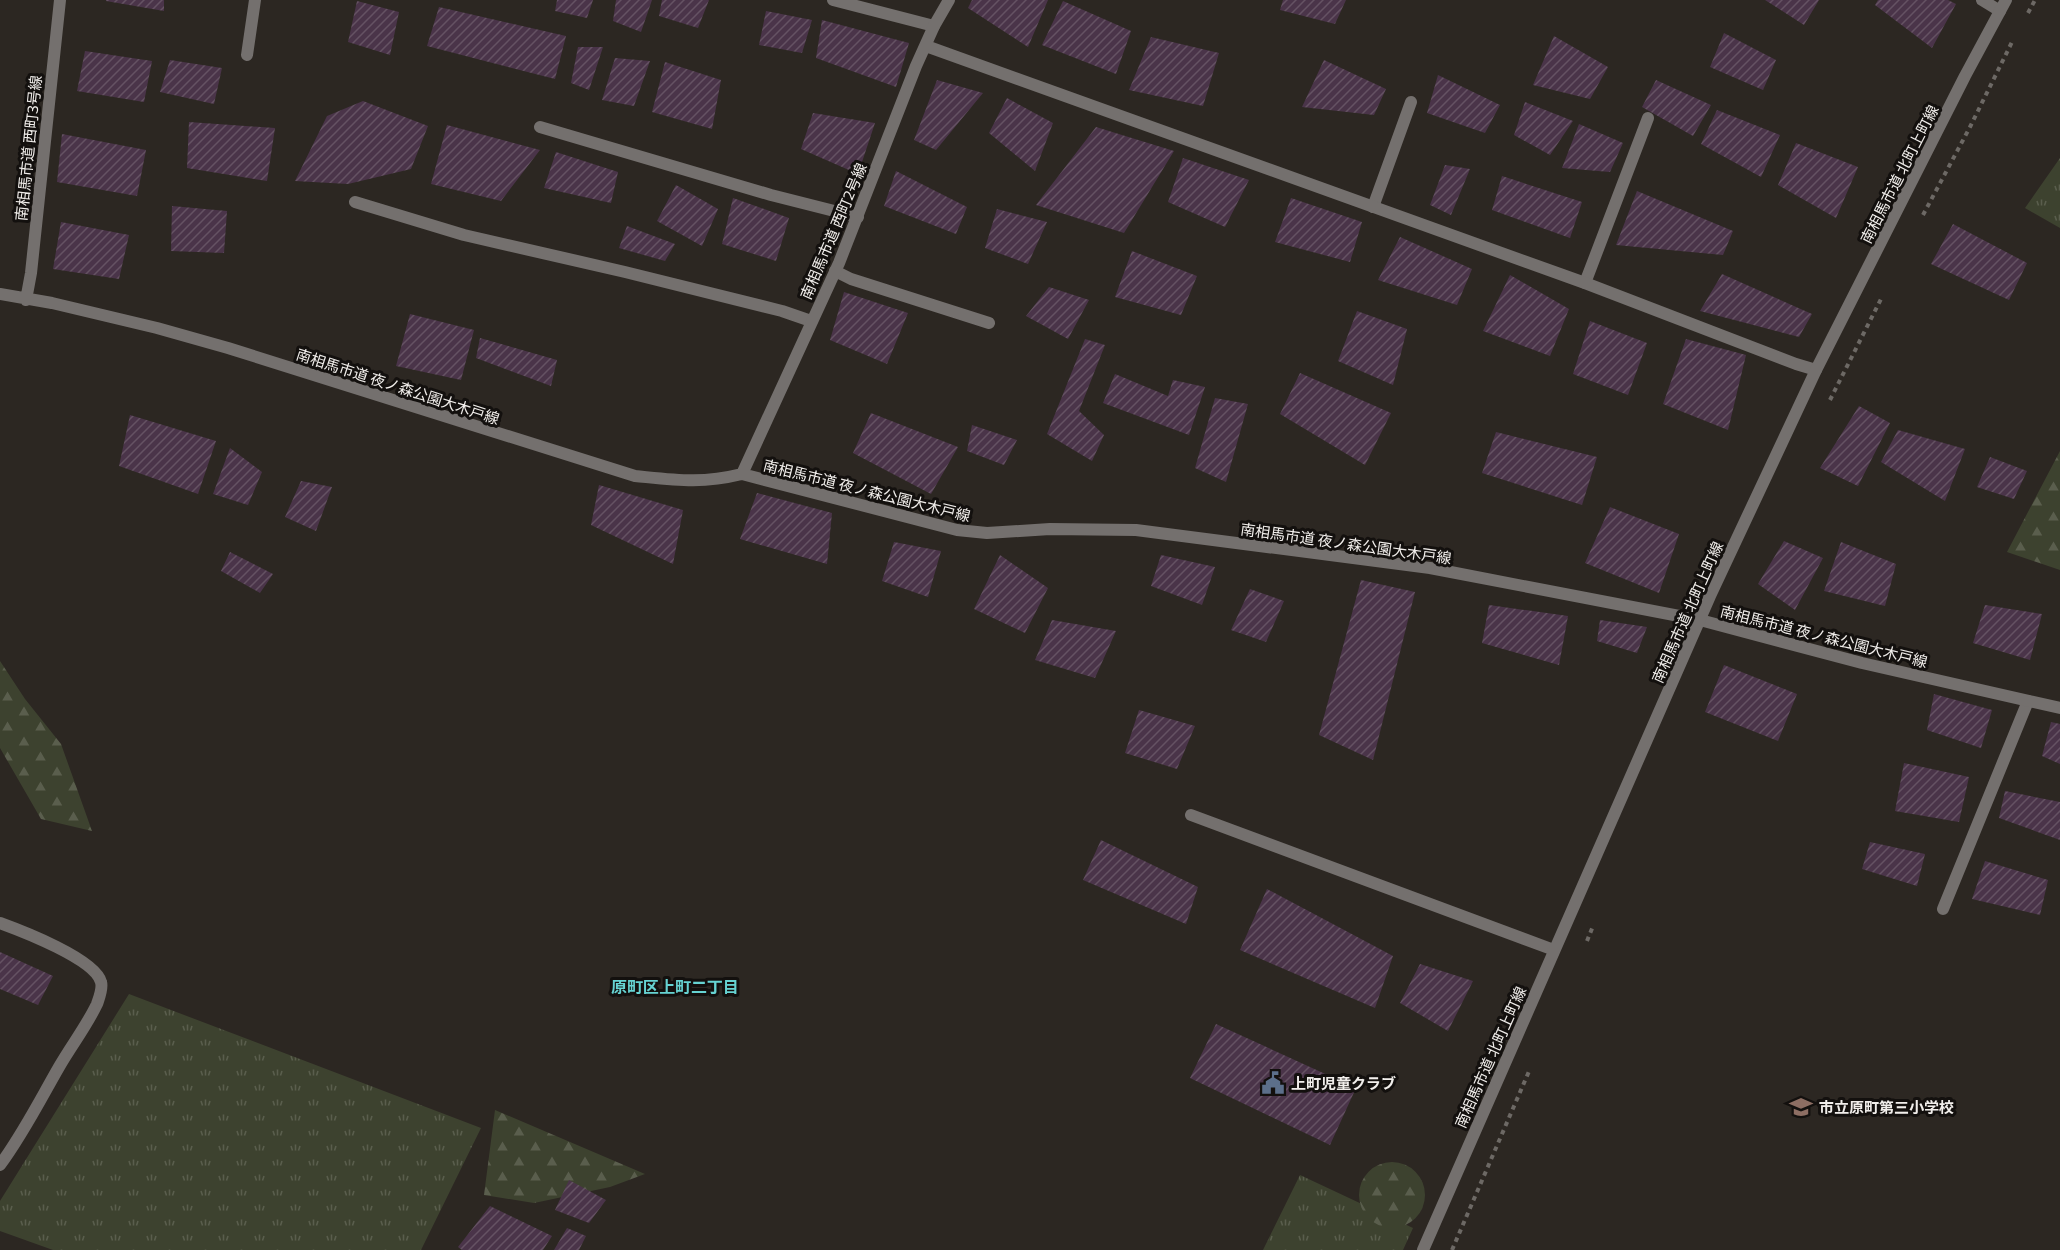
<svg xmlns="http://www.w3.org/2000/svg" width="2060" height="1250" font-family="Commissioner,'Noto Sans JP',sans-serif">
<style>
.grass{fill:url(#grass-tufts)}
.forest{fill:url(#forest-firs)}
.building{fill:url(#building-hatch)}
.lines{fill:none;stroke-linecap:round;stroke-linejoin:round}
.path{stroke:#6d6965;stroke-width:4;stroke-dasharray:4.5 4.5;stroke-linecap:butt}
.service{stroke:#74706e;stroke-width:12}
.minor{stroke:#74706e;stroke-width:12}
.tertiary{stroke:#74706e;stroke-width:12}
.labels{text-anchor:middle;dominant-baseline:central;stroke-width:6;stroke-linejoin:round;paint-order:stroke}
.street-label{font-size:15px;fill:#f1eeeb;stroke:#13100e}
.poi-label{font-size:15px;font-weight:bold;fill:#f1eeeb;stroke:#13100e;text-anchor:start}
.neighbourhood-label{font-size:16px;font-weight:bold;fill:#66d3d2;stroke:#13100e}
</style>
<defs>
<pattern id="grass-tufts" width="24" height="20" patternUnits="userSpaceOnUse" patternTransform="scale(1.5)"><rect width="24" height="20" fill="#3d422f"/><path d="M3 7l-1-3M5 7V3M7 7l1-3M15 17l-1-3M17 17v-4M19 17l1-3" fill="none" stroke="#5a5e4d"/></pattern>
<pattern id="forest-firs" width="22" height="20" patternUnits="userSpaceOnUse" patternTransform="scale(1.5)"><rect width="22" height="20" fill="#3d422f"/><path d="M5 1l3.5 6h-7zM16 11l3.5 6h-7z" fill="#5a5e4d"/></pattern>
<pattern id="building-hatch" width="6" height="6" patternUnits="userSpaceOnUse" patternTransform="scale(1.5)"><rect width="6" height="6" fill="#4a3449"/><path d="M-1 1l2-2M0 6l6-6M5 7l2-2" fill="none" stroke="#655263"/></pattern>
</defs>
<rect width="100%" height="100%" fill="#2c2722"/>
<path class="grass" d="M2060,158V228L2025,208Z
M129,994L481,1128L421,1250H53L0,1231V1201Z
M1300,1175L1413,1228L1403,1250H1263Z"/>
<path class="forest" d="M2060,451V570L2007,552Z
M0,661L25,699L61,744L92,831L41,819L0,748Z
M495,1110L645,1174L610,1187L534,1203L484,1195Z
M1359 1195a33 33 0 1 1 66 0a33 33 0 1 1-66 0Z"/>
<path class="building" d="M106,0H164V11L106,1Z
M557,0H593L587,18L555,11Z
M616,0H652L641,32L613,21Z
M662,0H709L698,28L659,16Z
M972,0H1048L1028,47L968,8Z
M1283,0H1346L1335,24L1280,10Z
M1765,0H1819L1804,25Z
M1878,0H1948L1956,4L1932,48L1875,5Z
M357,1L399,12L390,55L348,42Z
M1063,1L1131,31L1116,74L1042,45Z
M439,7L566,36L555,79L427,46Z
M766,11L812,20L802,53L759,45Z
M822,20L909,43L896,87L816,58Z
M1724,33L1776,60L1763,90L1710,67Z
M1554,36L1608,67L1590,99L1533,85Z
M1151,37L1219,53L1203,106L1129,90Z
M578,47H603L589,90L571,83Z
M85,51L152,61L144,102L77,91Z
M615,58L650,61L634,106L602,100Z
M170,60L222,68L214,104L160,92Z
M1324,60L1386,89L1374,115L1302,107Z
M665,62L721,80L712,129L652,112Z
M1438,75L1500,105L1485,133L1427,113Z
M937,80L983,93L936,150L914,140Z
M1656,80L1711,105L1693,136L1642,107Z
M1007,98L1053,123L1035,171L989,133Z
M363,101L428,126L411,169L348,184L295,181L327,116Z
M1525,102L1573,121L1550,155L1514,135Z
M1717,110L1780,135L1761,177L1701,144Z
M813,113L875,123L858,174L801,149Z
M189,122L275,128L267,181L187,168Z
M1579,124L1623,143L1610,172L1562,168Z
M447,125L540,150L501,201L431,184Z
M1096,127L1174,151L1124,233L1036,205Z
M62,134L146,150L137,196L57,182Z
M1796,143L1858,167L1836,218L1778,185Z
M556,152L618,172L611,203L544,188Z
M1183,158L1249,180L1225,227L1168,202Z
M1445,165L1470,169L1451,215L1430,205Z
M896,171L967,207L956,234L884,206Z
M1502,176L1582,202L1570,238L1492,210Z
M676,185L718,209L702,246L657,221Z
M1637,191L1733,231L1723,255L1616,245Z
M733,198L789,218L776,261L722,244Z
M1291,198L1362,222L1350,262L1275,242Z
M172,206L227,211L224,253L171,251Z
M997,209L1047,222L1028,264L985,248Z
M61,222L129,235L119,279L53,269Z
M1953,224L2027,263L2009,300L1931,264Z
M627,226L675,244L665,261L619,248Z
M1400,237L1472,269L1457,305L1378,280Z
M1132,251L1197,276L1181,315L1115,297Z
M1722,274L1812,314L1799,337L1700,311Z
M1510,275L1569,309L1550,356L1483,331Z
M1049,287L1089,300L1068,339L1026,316Z
M844,292L908,313L887,364L830,340Z
M1357,311L1407,329L1393,385L1338,361Z
M410,314L474,330L461,380L396,366Z
M1590,321L1647,343L1628,395L1573,374Z
M480,338L557,360L551,386L476,358Z
M1085,339L1105,345L1079,411L1104,435L1092,461L1047,434Z
M1686,339L1746,355L1728,430L1663,404Z
M1300,373L1391,413L1365,465L1280,414Z
M1115,374L1168,396L1173,380L1205,387L1189,435L1103,403Z
M1215,398L1248,404L1226,482L1195,468Z
M1859,406L1890,423L1858,486L1820,468Z
M871,413L958,447L931,494L853,453Z
M130,415L216,441L198,494L119,466Z
M972,425L1017,440L1004,465L967,451Z
M1898,430L1965,449L1945,501L1881,462Z
M1496,432L1597,457L1582,505L1482,473Z
M230,448L262,472L248,505L213,494Z
M1990,457L2027,471L2014,499L1977,487Z
M301,481L332,487L316,531L285,517Z
M599,485L683,510L673,564L591,525Z
M757,493L832,513L827,564L740,539Z
M1610,507L1679,534L1659,593L1585,563Z
M1784,541L1823,558L1795,610L1758,584Z
M894,542L941,551L928,597L882,581Z
M1841,542L1896,564L1885,606L1824,591Z
M230,552L273,574L260,593L221,571Z
M1000,555L1048,588L1025,633L974,609Z
M1161,555L1215,567L1202,605L1151,586Z
M1361,580L1415,592L1373,760L1319,735Z
M1250,589L1284,601L1266,642L1231,630Z
M1489,605L1568,616L1559,665L1482,643Z
M1985,605L2042,614L2030,660L1973,643Z
M1052,620L1116,631L1095,678L1035,660Z
M1600,620L1647,627L1637,653L1597,641Z
M1724,665L1797,694L1778,741L1705,712Z
M1934,694L1992,710L1981,748L1927,730Z
M1139,710L1195,726L1177,769L1125,753Z
M2051,722L2060,724V764L2042,756Z
M1904,763L1969,777L1959,822L1895,811Z
M2005,791L2060,802V840L1999,818Z
M1101,840L1198,887L1186,924L1083,880Z
M1870,842L1925,854L1917,886L1862,869Z
M1985,861L2048,880L2040,915L1972,899Z
M1267,889L1393,956L1375,1008L1240,950Z
M0,952L53,976L38,1005L0,989Z
M1420,964L1473,981L1448,1031L1400,1003Z
M1216,1024L1356,1088L1330,1145L1190,1078Z
M569,1180L606,1200L589,1223L555,1210Z
M490,1206L552,1236L543,1250H462L458,1247Z
M567,1228L586,1236L579,1250H554Z"/>
<g class="lines">
<path class="path" d="M2028,13L2035,0
M1923,215L1970,127L2013,40
M1830,400L1881,299
M1587,941L1593,926
M1452,1250L1530,1069"/>
<path class="service" d="M833,0L934,26
M1982,0L2000,11
M247,55L255,0
M540,127L771,195L858,217
M355,202L464,235L625,272L782,311L811,321
M1373,207L1411,102
M835,271L851,279L989,323
M1585,283L1648,118
M1943,909L2028,701"/>
<path class="minor" d="M926,46L1585,283L1796,364L1816,370
M0,294L52,303L157,328L228,348L635,476C676,480 701,484 742,474L957,530L987,533L1050,529L1136,530L1430,568L1700,620L1862,663L2060,708
M26,300L31,273L60,0
M742,474L839,263L916,66L934,26L949,0
M1191,815L1554,950
M0,923C22,931 95,959 101,982C103,989 99,998 97,1004C86,1027 71,1046 59,1067C40,1100 23,1134 0,1165"/>
<path class="tertiary" d="M1423,1250L1710,596L1816,370L1965,76L2006,0"/>
</g>
<defs>
<g id="civic-bare" transform="scale(1.8)"><path d="M-.6-6.5H3V-4.5H.6V-3L4-1V1h2V6H-6V1h2V-1L-.6-3ZM-1.2 2.5V6h2.4V2.5Z" fill="#5c6f8a" stroke="#13100e" stroke-width="2.5" paint-order="stroke"/></g>
<g id="school-bare" transform="scale(1.8)"><path d="M0-5L7-2L0 1L-7-2ZM-4 1L0 2.5L4 1V4Q0 6-4 4Z" fill="#8d6e63" stroke="#13100e" stroke-width="2.5" paint-order="stroke"/></g>
</defs>
<g fill-rule="evenodd">
<use href="#civic-bare" x="1273" y="1083"/>
<use href="#school-bare" x="1801" y="1107"/>
</g>
<g class="labels">
<g class="street-label">
<text transform="translate(28 148) rotate(-84)">南相馬市道 西町3号線</text>
<text transform="translate(1899 174) rotate(-63)">南相馬市道 北町上町線</text>
<text transform="translate(833 231) rotate(-67)">南相馬市道 西町2号線</text>
<text transform="translate(398 386) rotate(18)">南相馬市道 夜ノ森公園大木戸線</text>
<text transform="translate(867 490) rotate(14)">南相馬市道 夜ノ森公園大木戸線</text>
<text transform="translate(1346 543) rotate(8)">南相馬市道 夜ノ森公園大木戸線</text>
<text transform="translate(1687 612) rotate(-66)">南相馬市道 北町上町線</text>
<text transform="translate(1824 636) rotate(14)">南相馬市道 夜ノ森公園大木戸線</text>
<text transform="translate(1490 1057) rotate(-66)">南相馬市道 北町上町線</text>
</g>
<g class="poi-label">
<text x="1291" y="1083">上町児童クラブ</text>
<text x="1819" y="1107">市立原町第三小学校</text>
</g>
<g class="neighbourhood-label">
<text x="675" y="986">原町区上町二丁目</text>
</g>
</g>
</svg>
